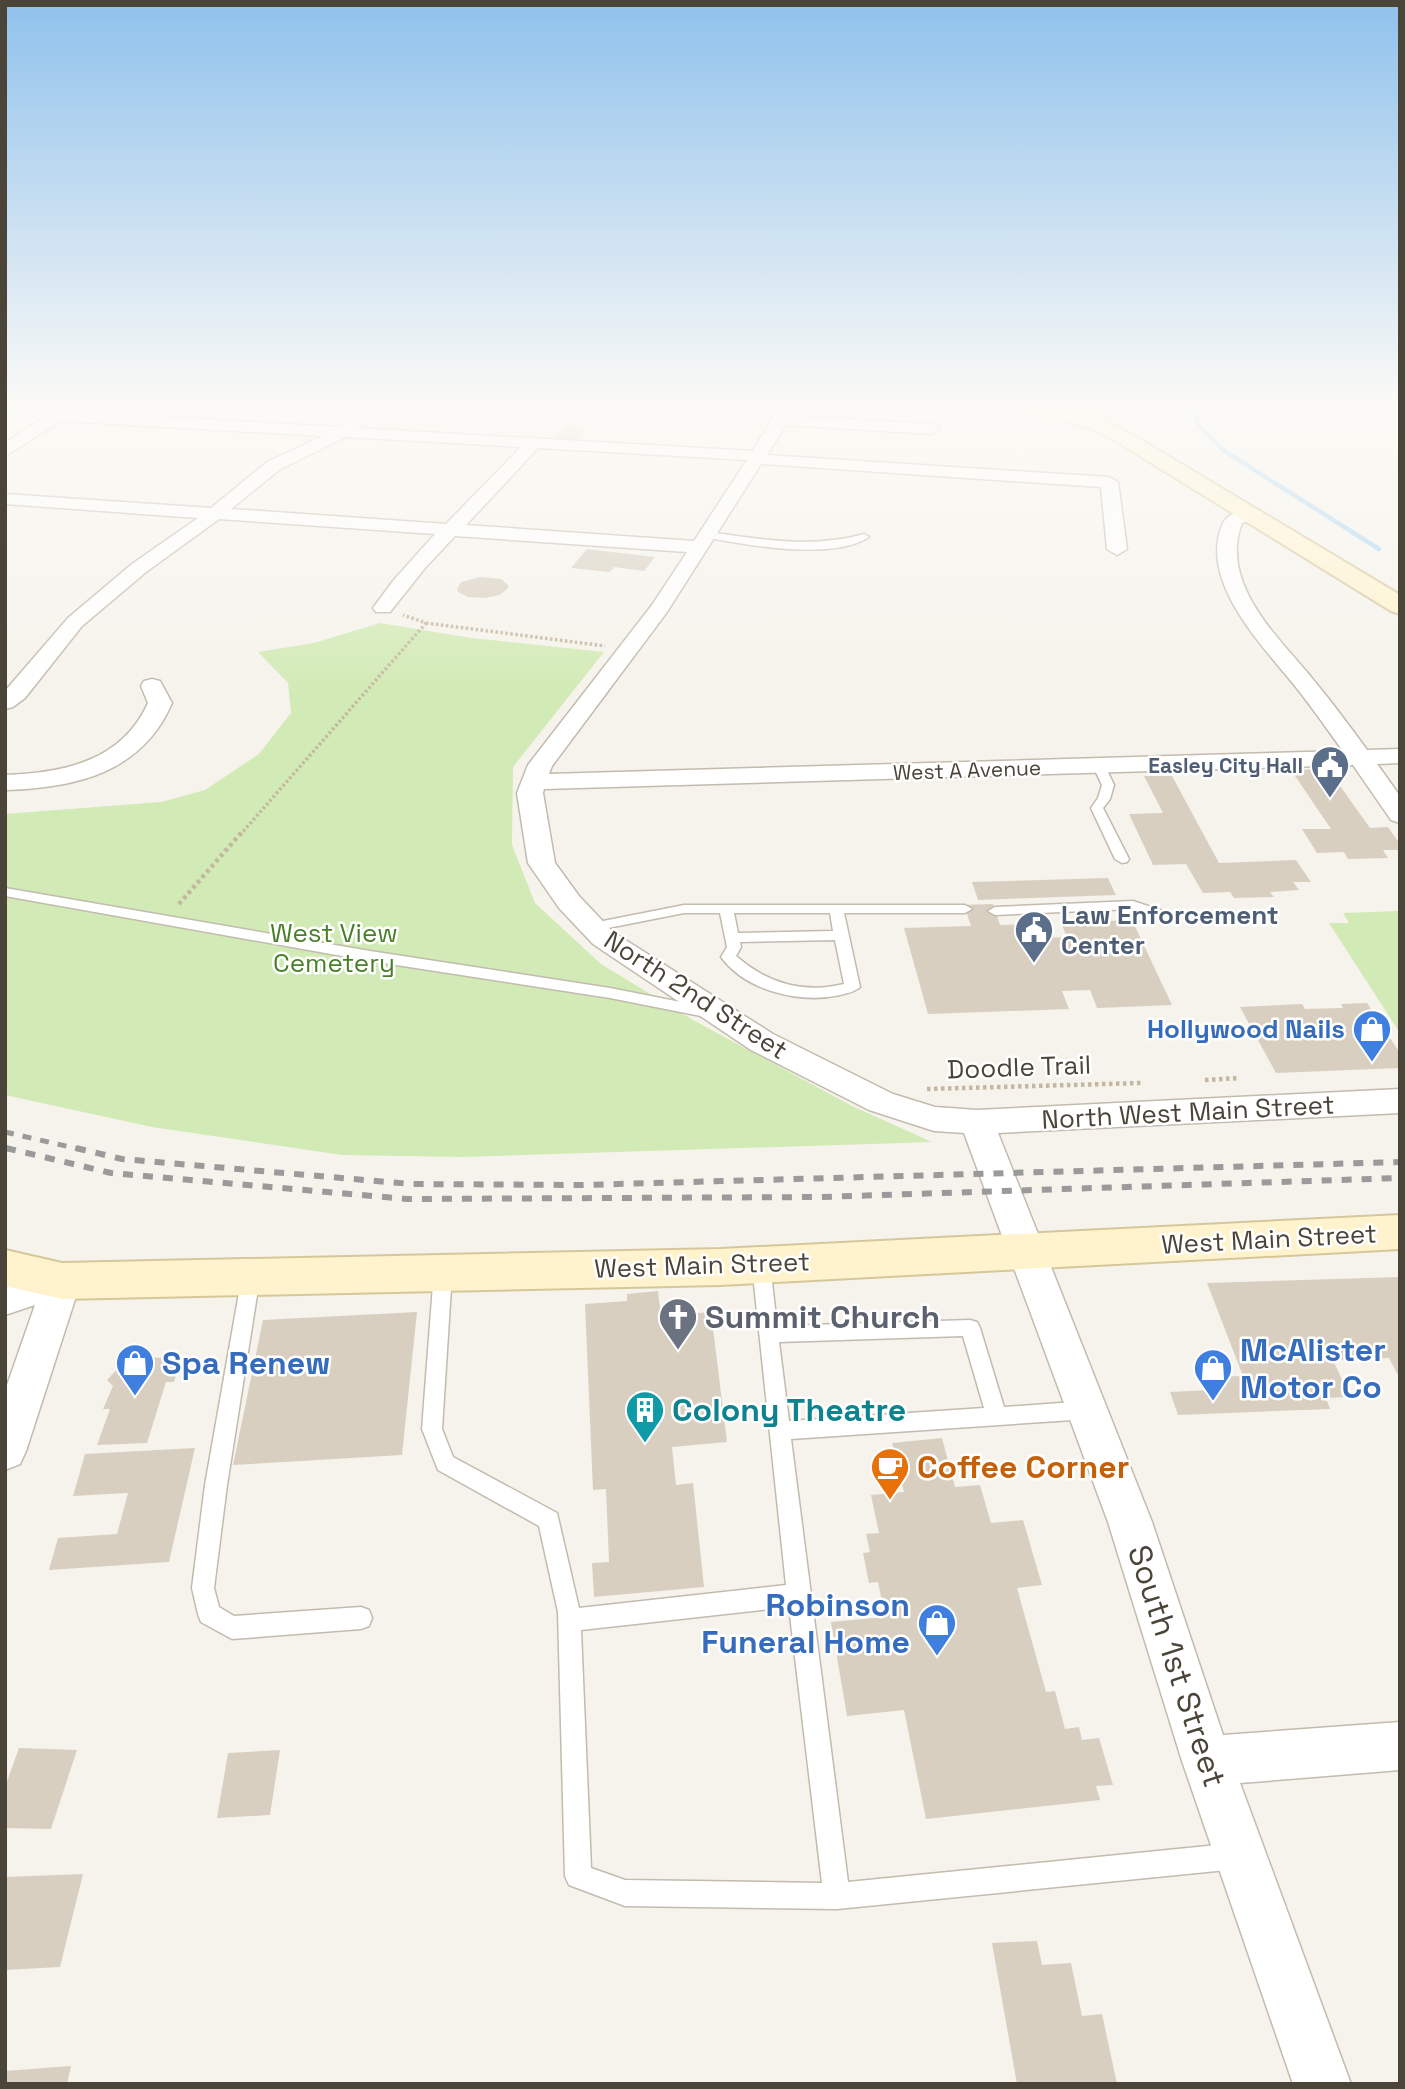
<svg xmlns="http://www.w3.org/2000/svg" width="1405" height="2089" font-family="'Space Grotesk',sans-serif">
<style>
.green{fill:#d2eab5}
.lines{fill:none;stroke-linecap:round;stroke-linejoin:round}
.stream{stroke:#a9d4f2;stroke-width:4.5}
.building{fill:#d8cfc1}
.lane-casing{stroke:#c2bbae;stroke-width:3}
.street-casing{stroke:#c2bbae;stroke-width:3}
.secondary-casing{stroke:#d6c79b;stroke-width:4}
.path-far1{stroke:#c4b79f;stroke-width:3.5;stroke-dasharray:2.5 2.5;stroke-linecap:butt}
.path{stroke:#c4b79f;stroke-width:4.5;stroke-dasharray:3.5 3.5;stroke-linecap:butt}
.lane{fill:#fff;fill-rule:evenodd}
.street{fill:#fff;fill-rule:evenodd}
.secondary{fill:#fff3cd;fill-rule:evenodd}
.rail-far1{stroke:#9a9a9a;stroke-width:5;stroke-dasharray:9 9;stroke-linecap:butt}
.rail{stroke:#9a9a9a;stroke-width:6;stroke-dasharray:10 10;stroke-linecap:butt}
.labels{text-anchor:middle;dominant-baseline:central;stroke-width:5;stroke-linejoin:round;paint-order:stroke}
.far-service-label{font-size:21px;font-weight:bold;fill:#4e5e75;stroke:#fff;text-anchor:end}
.far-street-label{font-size:21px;fill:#4b4439;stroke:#fff}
.service-label{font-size:26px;font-weight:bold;fill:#4e5e75;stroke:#fff;text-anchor:start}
.park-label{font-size:26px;fill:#4a7f2a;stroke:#fff}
.street-label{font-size:26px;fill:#4b4439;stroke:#fff}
.shop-label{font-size:26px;font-weight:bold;fill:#366cbe;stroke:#fff;text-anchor:end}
.near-worship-label{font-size:32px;font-weight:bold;fill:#5b616d;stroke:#fff;text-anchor:start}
.near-shop-label{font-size:32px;font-weight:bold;fill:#366cbe;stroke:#fff;text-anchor:start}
.near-culture-label{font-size:32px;font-weight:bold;fill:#0d838f;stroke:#fff;text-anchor:start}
.near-food-label{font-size:32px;font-weight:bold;fill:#c56008;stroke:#fff;text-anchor:start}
.near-street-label{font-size:32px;fill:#4b4439;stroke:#fff}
</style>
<rect width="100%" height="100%" fill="#f6f3ec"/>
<path class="green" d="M380,623L472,638L604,652L513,767L512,845L535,903L601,964L693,1020L852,1106L932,1142L463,1157L342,1155L152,1127L5,1095V814L161,802L205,790L259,754L291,713L288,683L258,652L314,643Z
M1400,911V1033L1329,923H1349L1343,913Z"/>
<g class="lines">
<path class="stream" d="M1192,403L1199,426L1223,450L1379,549
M5,414L23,403"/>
</g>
<path class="building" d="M564,426L586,427L578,439L555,438Z
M587,549L655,557L644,571L614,567L610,572L571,568Z
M481,577L501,579L508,585V588L500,595L484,598L468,597L458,592L457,589L461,582Z
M1328,769L1370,828L1388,827L1400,844V850H1383L1388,858L1348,859L1344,852L1317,853L1302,829H1331L1291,770Z
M1144,776H1172L1219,863L1296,860L1311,882H1293L1299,890L1270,892L1274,897L1234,898L1230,892L1203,893L1186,864L1153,865L1129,814L1163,813Z
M1108,878L1116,895L978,900L972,882Z
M993,904L1000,925L1038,924L1043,938L1067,937L1061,923L1132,920L1172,1005L1097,1008L1090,990L1062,991L1069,1009L928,1014L904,928L971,926L964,905Z
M1367,1003L1400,1053V1068L1276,1073L1240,1007L1302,1004L1305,1009L1343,1008L1341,1004Z
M1400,1277V1379L1389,1358L1333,1360L1350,1397L1326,1398L1330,1409L1178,1415L1170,1392L1208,1390L1204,1377L1243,1376L1207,1283Z
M658,1291L661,1316L711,1312L727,1442L672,1447L676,1485L693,1483L704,1587L594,1597L592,1563L609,1562L606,1489L593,1490L585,1304L627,1301V1294Z
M417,1312L402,1455L233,1465L263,1320Z
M151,1357L170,1359L177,1371L174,1382H166L147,1443L97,1445L110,1409H103L113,1386L107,1380L120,1366L149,1364Z
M942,1438L955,1487L980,1485L991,1523L1023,1520L1042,1585L1017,1588L1046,1692L1055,1691L1065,1729L1079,1727L1082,1740L1099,1738L1113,1785L1096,1786L1100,1800L926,1819L904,1710L847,1716L831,1622L885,1617L878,1582L869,1583L863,1553L870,1552L866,1534L879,1533L871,1495L904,1492L892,1443Z
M195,1448L169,1562L49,1570L58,1538L117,1534L128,1493L73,1496L85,1454Z
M19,1748L77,1750L51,1829L5,1828V1787Z
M280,1750L270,1815L217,1818L228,1753Z
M83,1874L60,1967L5,1970V1877Z
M1037,1941L1042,1965L1071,1963L1082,2016L1102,2014L1117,2084H1017L992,1943Z
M71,2066L67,2084H5V2071Z"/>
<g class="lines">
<g class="lane-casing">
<path id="lane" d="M708,532C761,539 811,549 864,534L869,537C833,561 745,545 705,537V533Z
M1099,762L1105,766L1114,785L1110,799L1103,808L1129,859L1127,862L1122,863L1115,859L1091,808L1098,798L1102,785L1093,766Z
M5,888L370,951L610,988L711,1008L719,1013L711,1018L610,998L370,961L5,896Z
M1133,901L1172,914L1174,917L1167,921L1132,909L995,915L988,911L995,907Z
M684,905H965L972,909L965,913H844L860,987C854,992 848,993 840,995C800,1004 746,991 721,957L727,947L720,913H684L593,931L586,927L593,923ZM734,913H830L833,931L738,933ZM835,940L844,984C803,994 767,983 736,956L741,947L740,942Z
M761,1258L768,1260L770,1265L777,1326L970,1320L977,1322L980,1328L1004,1407L1088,1401L1095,1404L1098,1410L1095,1416L1088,1419L791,1439L848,1882L1237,1843L1246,1847L1250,1856L1246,1865L1237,1869L837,1909L625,1906L569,1885L565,1876L558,1612L539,1526L438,1470L422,1429L434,1272L436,1267L443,1265L450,1267L452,1272L442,1429L453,1457L557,1513L579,1608L786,1585L752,1265L754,1260ZM963,1336L984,1408L789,1421L779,1342ZM789,1607L822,1883L625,1880L591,1868L581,1630Z
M251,1268L258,1271L260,1276L227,1485L214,1588L219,1607L234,1616L361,1607L369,1610L372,1618L369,1626L361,1629L232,1639L201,1622L198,1614L192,1588L205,1485L242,1276L244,1271Z"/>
</g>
<g class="street-casing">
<path id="street" d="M66,403H81L80,408L74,412L340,427L365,403H382L357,428L753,451L778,409L752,408L744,403H796L791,416L932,424L940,429L932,434L786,425L767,455L1109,477L1118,482L1127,549L1117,555L1107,549L1101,487L761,464L667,612L552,766L549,774L1343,751C1327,729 1312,707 1295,686C1263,646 1197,580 1223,523C1228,513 1245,508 1256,511L1258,515L1256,519L1242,523C1219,583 1278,637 1311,677C1331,701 1349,725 1367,750L1400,749V763L1377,764L1400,796V823L1391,820L1353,765L544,789L543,793L555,863L579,896L613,932L773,1034L893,1094L935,1107L977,1110L1400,1089V1113L998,1133L1152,1522L1223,1735L1400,1722V1770L1240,1783L1351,2084H1293L1182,1761L1108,1522L964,1133L934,1131L869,1110L751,1050L593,944L559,908L528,863L517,793L528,765L652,605L687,552L455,536L425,568L390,612H376L373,608L393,581L435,534L219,519L146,572L82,626L25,698L13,707L5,709V691L68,618L132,564L198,518L5,504V494L211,508L267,462L323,436L61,421L5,456V443ZM346,437L521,447L446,524L231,509L279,470ZM538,448L747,460L694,541L466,525Z
M883,403H943L945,406C937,413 892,410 883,403Z
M1068,403H1084L1082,419H1070Z
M152,679L160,681L172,703C142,773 75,788 5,790V775C64,773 122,761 148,703L141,686L144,681Z
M62,1266L75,1270L81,1281L26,1451L20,1464L5,1470V1391L35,1305L5,1315V1284Z"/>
</g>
<g class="secondary-casing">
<path id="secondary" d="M1026,403C1065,403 1093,414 1128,432L1400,595V614L1391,611L1114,440L1090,428L1028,407Z
M1400,1215V1249L720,1285L62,1299L5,1286V1250L62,1263L720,1249Z"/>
</g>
<path class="path-far1" d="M426,623L605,646
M240,835L426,623L403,615"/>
<path class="path" d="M179,904L241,833
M1205,1080L1240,1078
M927,1089L1141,1083"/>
<use href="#lane" class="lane"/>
<use href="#street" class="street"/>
<use href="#secondary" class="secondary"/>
<path class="rail-far1" d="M5,1132L83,1150
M5,1148L14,1150"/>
<path class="rail" d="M6,1148L111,1173L407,1199L821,1197L1400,1178
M76,1148L122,1159L411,1184L583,1185L1400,1162"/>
</g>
<linearGradient id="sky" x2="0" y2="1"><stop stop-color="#8fc1ec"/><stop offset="0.58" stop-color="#fbfaf6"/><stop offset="1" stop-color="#fbfaf6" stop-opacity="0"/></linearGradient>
<rect width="1405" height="696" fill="url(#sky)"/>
<defs>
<g id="civic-pin" transform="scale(2.0125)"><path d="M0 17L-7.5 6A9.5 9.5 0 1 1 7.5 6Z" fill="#5c6f8a" stroke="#fff"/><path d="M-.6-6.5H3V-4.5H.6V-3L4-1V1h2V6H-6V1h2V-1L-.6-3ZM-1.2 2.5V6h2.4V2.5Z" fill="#fff"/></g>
<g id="shop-pin" transform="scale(2.0125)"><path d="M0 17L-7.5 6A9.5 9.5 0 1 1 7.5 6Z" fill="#3f7fe0" stroke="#fff"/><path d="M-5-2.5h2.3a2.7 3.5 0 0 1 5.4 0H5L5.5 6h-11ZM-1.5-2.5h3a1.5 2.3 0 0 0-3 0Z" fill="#fff"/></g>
<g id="church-pin" transform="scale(2.0125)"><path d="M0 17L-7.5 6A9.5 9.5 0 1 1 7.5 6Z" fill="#6b7280" stroke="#fff"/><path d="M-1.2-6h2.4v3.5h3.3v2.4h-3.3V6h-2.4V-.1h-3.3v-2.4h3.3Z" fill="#fff"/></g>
<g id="building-pin" transform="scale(2.0125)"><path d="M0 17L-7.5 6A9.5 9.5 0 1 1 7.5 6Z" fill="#0f9aa8" stroke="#fff"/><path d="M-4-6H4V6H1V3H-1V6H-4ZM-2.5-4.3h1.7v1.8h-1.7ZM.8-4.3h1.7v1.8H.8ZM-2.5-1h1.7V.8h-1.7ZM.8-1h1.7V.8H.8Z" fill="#fff"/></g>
<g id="cafe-pin" transform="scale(2.0125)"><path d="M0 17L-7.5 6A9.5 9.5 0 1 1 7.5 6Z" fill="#e8710a" stroke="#fff"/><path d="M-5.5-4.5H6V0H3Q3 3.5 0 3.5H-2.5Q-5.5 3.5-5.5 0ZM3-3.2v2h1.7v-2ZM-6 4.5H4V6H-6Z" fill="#fff"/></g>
</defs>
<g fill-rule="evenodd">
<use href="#civic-pin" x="1330" y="765"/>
<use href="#civic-pin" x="1034" y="930"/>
<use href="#shop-pin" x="1372" y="1029"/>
<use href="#church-pin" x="678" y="1317"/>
<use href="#shop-pin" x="135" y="1363"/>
<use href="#shop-pin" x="1213" y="1368"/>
<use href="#building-pin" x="645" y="1410"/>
<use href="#cafe-pin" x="890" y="1467"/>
<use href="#shop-pin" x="937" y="1623"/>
</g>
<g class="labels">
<g class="far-service-label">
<text x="1303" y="765">Easley City Hall</text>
</g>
<g class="far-street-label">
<text transform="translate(967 770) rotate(-2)">West A Avenue</text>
</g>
<g class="service-label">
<text x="1061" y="915">Law Enforcement<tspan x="1061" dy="30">Center</tspan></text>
</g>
<g class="park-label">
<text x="334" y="933">West View<tspan x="334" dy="30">Cemetery</tspan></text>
</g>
<g class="street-label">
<text transform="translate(696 995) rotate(33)">North 2nd Street</text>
<text transform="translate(1019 1067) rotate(-2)">Doodle Trail</text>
<text transform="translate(1188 1112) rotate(-3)">North West Main Street</text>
<text transform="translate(1269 1239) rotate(-3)">West Main Street</text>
<text transform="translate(702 1265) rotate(-2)">West Main Street</text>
</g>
<g class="shop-label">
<text x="1345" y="1029">Hollywood Nails</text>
</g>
<g class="near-worship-label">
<text x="705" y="1317">Summit Church</text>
</g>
<g class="near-shop-label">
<text x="1240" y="1350">McAlister<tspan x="1240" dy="37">Motor Co</tspan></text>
<text x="162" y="1363">Spa Renew</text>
<text x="910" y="1605" text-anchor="end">Robinson<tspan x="910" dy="37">Funeral Home</tspan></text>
</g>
<g class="near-culture-label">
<text x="672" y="1410">Colony Theatre</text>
</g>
<g class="near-food-label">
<text x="917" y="1467">Coffee Corner</text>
</g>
<g class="near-street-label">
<text transform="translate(1177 1666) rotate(72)">South 1st Street</text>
</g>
</g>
<rect width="1405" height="2089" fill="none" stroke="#4b4439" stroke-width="14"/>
</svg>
